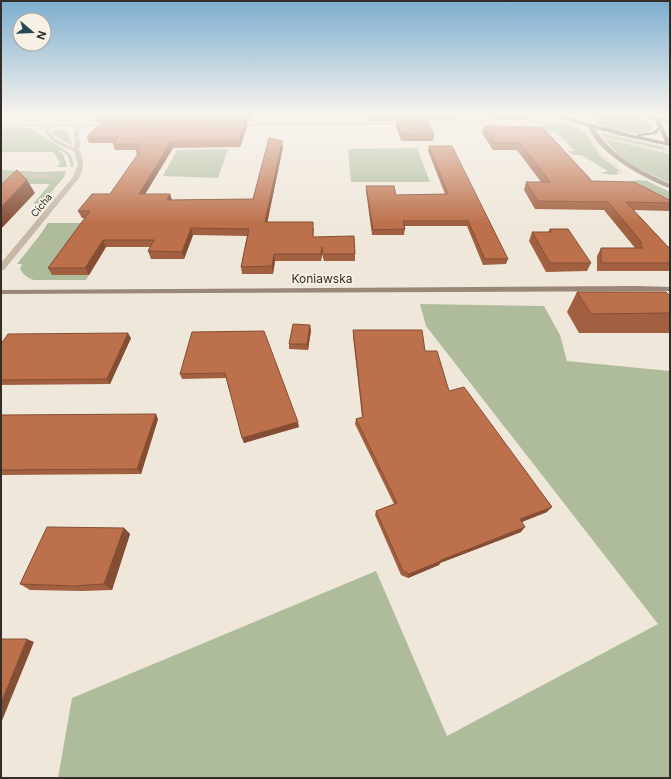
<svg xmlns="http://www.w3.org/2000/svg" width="671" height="779" font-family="Inter,sans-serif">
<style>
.green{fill:#aebc9b}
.plaza{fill:#e6d9c2}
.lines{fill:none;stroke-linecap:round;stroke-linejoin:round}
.minor{fill:#c6b8a7;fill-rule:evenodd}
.secondary{fill:#998778;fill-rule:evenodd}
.primary{fill:#746459;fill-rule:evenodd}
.wall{fill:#a26040}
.shaded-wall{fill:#844e34}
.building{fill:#bc704b;stroke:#844e34}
.labels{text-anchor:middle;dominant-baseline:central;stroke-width:3.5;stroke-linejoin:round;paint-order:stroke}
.far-street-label{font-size:10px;fill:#332c27;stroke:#f7f1e5}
.street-label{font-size:12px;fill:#332c27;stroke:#f7f1e5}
</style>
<rect width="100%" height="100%" fill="#efe7da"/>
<path class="green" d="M489,115H521L539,122H532L531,120H495L496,122L492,121Z
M598,115C611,115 648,112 653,128C644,138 599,132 594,118Z
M544,124H562L578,128L586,134L601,157L619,170L618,173L620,174L612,175L601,173L608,171L581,155H574L567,151H574L564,140H558L556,139H563L556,132H550L542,127V126H546Z
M1,127L25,128L32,129L68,152L72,158L74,166L71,167C70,159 68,154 61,150L59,151L63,154L67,167H58L60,162L53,152H1Z
M57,129L67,132L73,145H71L52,134L53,131Z
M601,133L664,147L668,151L604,137Z
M605,139L670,154V183C646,172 620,162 605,139Z
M417,148L430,182H351L348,149Z
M228,149L218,178L163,176L177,150Z
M1,170L40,172L66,171L64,177L42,203L33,204L50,184H1V176L51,178L53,176L1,173Z
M636,180L647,181L670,192V199L632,181Z
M48,223H90L52,275H89L86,280H34C27,278 23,274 20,269L22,264H17L40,235Z
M420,304L544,306L560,335L567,361L670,371V778H58L72,698L376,571L447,736L658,624L426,326Z"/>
<path class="plaza" d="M555,121L581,127L588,132L603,155L622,169L623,173L620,174L617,172L619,170L601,157L586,134L579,128L562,124H538L537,122H551Z
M604,137L668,151L670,154L605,139Z"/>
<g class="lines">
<path class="minor" d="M482,115H486L488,119L486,122L473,124L233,126L231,125L233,124L473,122L482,120L484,119Z
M1,124H111L113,125L111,126H83L78,133L81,144L79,150C85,160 84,168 79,178L4,270H1V263L73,177L78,164L74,151C63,147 49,142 44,131L48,126H1ZM53,126H78L74,133L75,144L74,148L56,139L49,131Z
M1,173L50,174L53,176L50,178L1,177Z"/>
<path class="secondary" d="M589,126H593C612,157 638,169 670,184V188C648,181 592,150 589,126Z
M638,286L670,287V291L1,294V290Z"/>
<path class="primary" d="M549,115H557L637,136V134L653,132L658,127L654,119L640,115H650L670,120V122L659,120L670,141V146L618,135ZM660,130L665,142L640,136L656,134Z"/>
</g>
<path class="wall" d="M81,115H251L249,122H246L247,127L240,147L173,148L145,194H170L172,200L253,199L283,147L267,222L314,228L313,237L355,254V261H324L322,254L321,261H275L273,274H242L241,267L247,236L193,235L184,259H151L148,251L151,247H106L89,275H52L48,268L85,218H82L78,211L110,194L137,155L136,151V150H115L113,144V143H89L87,137L102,122H96L94,118L96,115Z
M366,115H457L456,120H424L434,134L433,141H401L396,127L397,121H367Z
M484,126L542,127L592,181L670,200V211L633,210L668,247H670V271H597V256L601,248H635L604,210L535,209L524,190L526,182H541L517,150H493L482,133Z
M429,146L508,259L506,264L483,265L467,226H404L405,229L404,235H372L366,191V186L396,195L445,194L428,151Z
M550,229L591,263L587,271L546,272L529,241L532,232H548Z
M577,292L670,296V331L669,333H579L567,312Z
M311,330L308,350L289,349V344Z
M353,330L425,351L449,391L547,512L522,522L521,532L440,563L439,565L408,578L401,575L375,515L376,511L394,504L355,424L356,419L362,417L353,336Z
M192,332L299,427L244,443L226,378L182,379L180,374Z
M131,338L110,384L1,385V344Z
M1,415L158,419L141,474L1,475Z
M124,528L130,534L112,590L83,591L30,590L20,584Z"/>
<path class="shaded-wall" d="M249,115H251L249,122L248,118Z
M246,121L247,127L240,147L239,141Z
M282,141L283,147L266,229L265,222Z
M171,142L173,148L141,201L139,194Z
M27,180L35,193L1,229V207Z
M170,194L172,201L167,200Z
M191,228L193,235L184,259L182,252Z
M103,240L106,247L89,275L85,268Z
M322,247V254L321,261V254Z
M274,254L275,261L273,274L272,266Z
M310,325L311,330L308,350L307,344Z
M128,333L131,338L110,384L107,379Z
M156,414L158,419L141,474L137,469Z
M298,422L299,427L244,443L242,438Z
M552,507L547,512L516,524L520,519Z
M525,527L521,532L440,563L439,565L408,578L409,574L441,560Z
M124,528L130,534L112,590L104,584Z
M27,639L34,642L1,723V703Z"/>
<path class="building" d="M96,115H249L248,118H94Z
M397,120H427L434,134L401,135Z
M246,121L239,141L171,142L139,194H170L167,200L253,199L269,138L282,141L265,222H313V237L354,236L355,254H323L322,247L321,254H274L272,266L241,267L249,229L191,228L182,252L148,251L154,240H103L85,268H48L90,211H78L92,194H110L140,151H136L141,144H113L118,137H87L102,122Z
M484,126L542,127L592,181L634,182L670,200V203L626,202L668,247H670V263H601V248H643L639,243H642L608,202L538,201L526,182H550L520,143H495Z
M429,146H452L508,259H485L468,221H403L405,229L373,230L366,186H394L396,195L448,194Z
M17,170L27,180L1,207V185Z
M550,229H568L591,263H550L532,232H551Z
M577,292H666L670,296V313L591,314Z
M293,324L310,325L307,344H289Z
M353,330H422L425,351H437L449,391L464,387L552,507L520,519L525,527L441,560V561L409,574L403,571L376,511L397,503L356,419L363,417Z
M264,331L298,422L242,438L225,373L180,374L192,332Z
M128,333L107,379L1,380V344L8,334Z
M156,414L137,469L1,470V415Z
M47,527L124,528L104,584L74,586L20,584Z
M1,639H27L1,703Z"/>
<linearGradient id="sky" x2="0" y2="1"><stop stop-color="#7cadcf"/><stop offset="0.51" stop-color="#f8f4ee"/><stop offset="1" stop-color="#f8f4ee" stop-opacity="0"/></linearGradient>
<rect width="671" height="224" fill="url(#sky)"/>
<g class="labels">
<g class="far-street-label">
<text transform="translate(41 205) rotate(-50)">Cicha</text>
</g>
<g class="street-label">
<text x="322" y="278">Koniawska</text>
</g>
</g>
<rect width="671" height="779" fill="none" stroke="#332c27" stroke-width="4"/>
<g transform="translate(32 32) rotate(109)"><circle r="19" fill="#f7f1e5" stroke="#a9a299"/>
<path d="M0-3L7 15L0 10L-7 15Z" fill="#204951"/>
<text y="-6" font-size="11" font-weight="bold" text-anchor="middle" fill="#332c27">N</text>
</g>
</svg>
